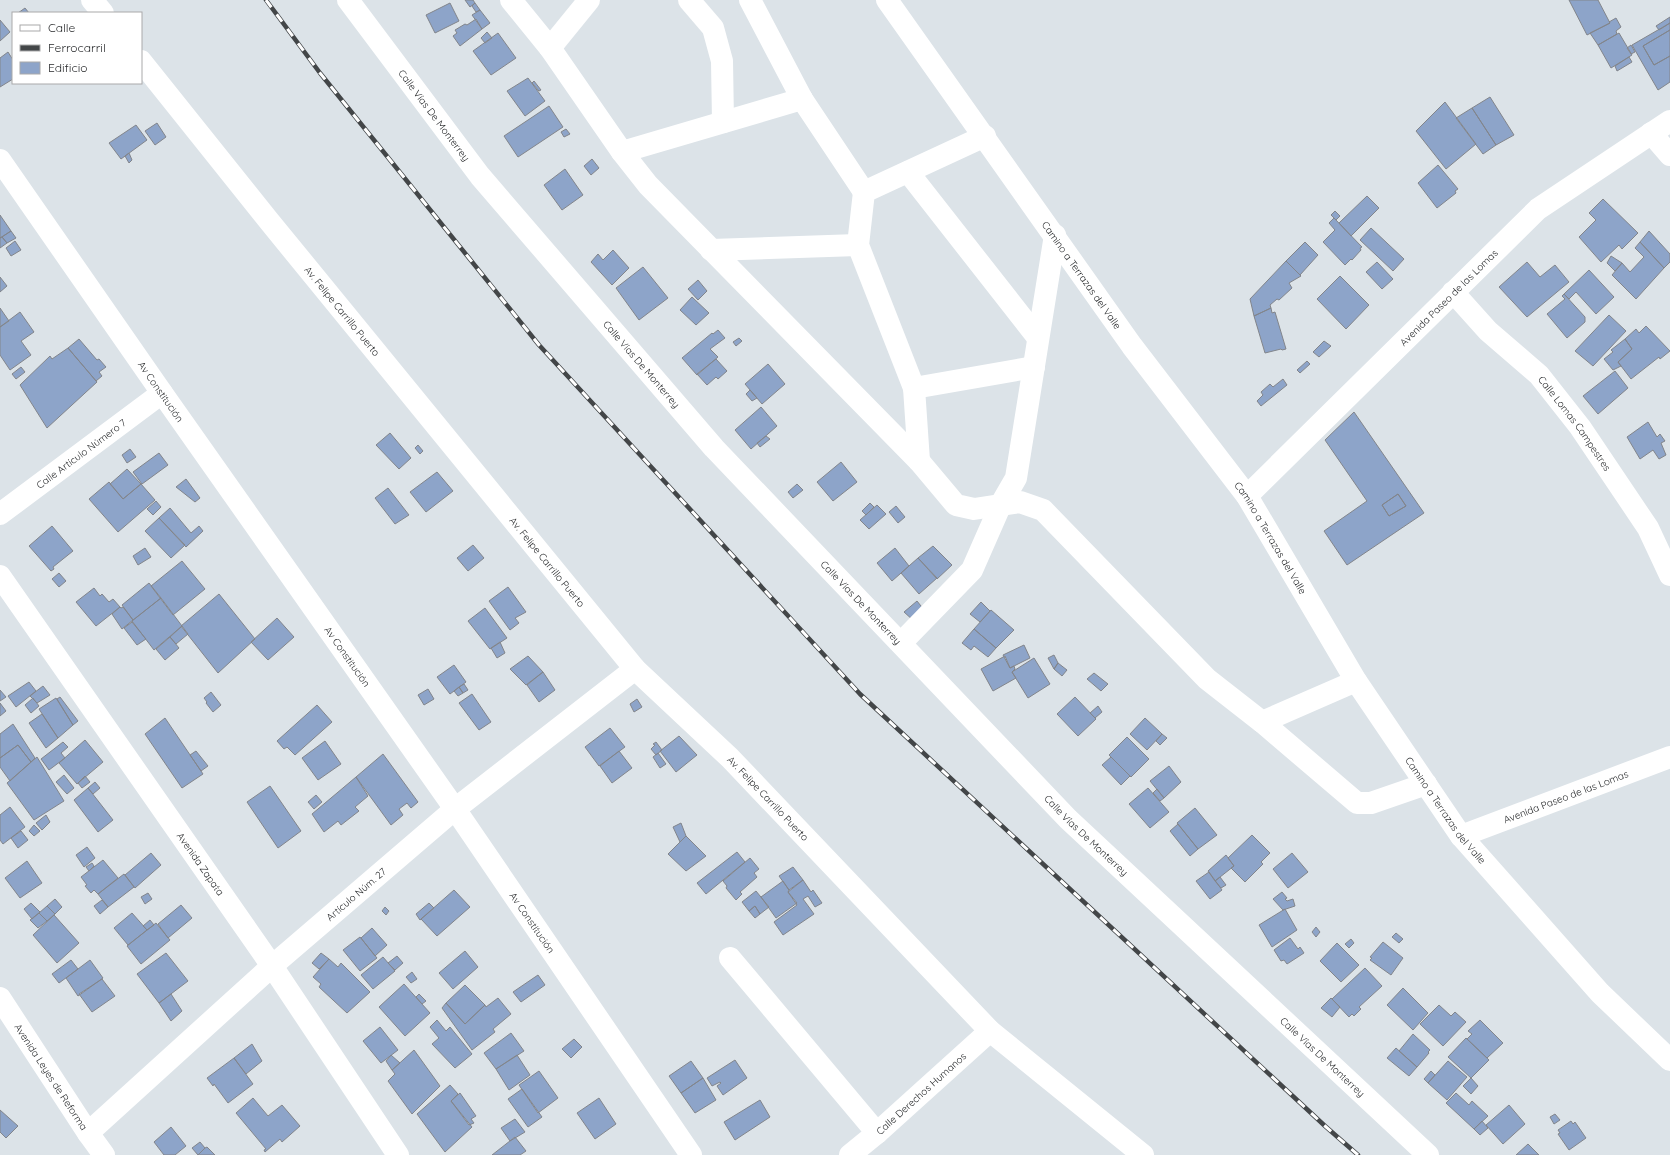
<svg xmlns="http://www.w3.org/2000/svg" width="1670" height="1155" font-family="Quicksand,sans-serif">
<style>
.building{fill:#8da4c9;stroke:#82858b;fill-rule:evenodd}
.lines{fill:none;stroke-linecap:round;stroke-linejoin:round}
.minor{stroke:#fff;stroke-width:22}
.tertiary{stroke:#fff;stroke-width:22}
.rail-casing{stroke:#434648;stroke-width:4.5}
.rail{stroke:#fff;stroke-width:3;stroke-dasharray:9;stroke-linecap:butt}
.labels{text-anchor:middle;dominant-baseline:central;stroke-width:3;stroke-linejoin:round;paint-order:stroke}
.street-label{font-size:10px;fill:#27292b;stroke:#fff}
</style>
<rect width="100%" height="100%" fill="#dce3e8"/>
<path class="building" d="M465,0H473L475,3L470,7Z
M1569,0H1598L1610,23L1587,35Z
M450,3L459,21L435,33L426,15Z
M475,3L480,10L476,12L472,6Z
M25,8L29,13H18Z
M480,10L490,23L482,29L472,15Z
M1670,17V23L1659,30L1656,26Z
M1616,18L1621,27L1616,31L1617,34L1598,45L1590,33L1610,23L1609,22Z
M476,19L482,29L460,46L453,36L457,33L455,30L465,24L467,25Z
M0,20L10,32L0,41Z
M1670,23V30L1643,46L1654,65L1670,56V82L1658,90L1632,45Z
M1670,30V56L1654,65L1643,46Z
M487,32L492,38L485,43L481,38Z
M498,33L516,58L491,75L473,51Z
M1619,33L1632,55L1611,68L1598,45Z
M1631,45L1635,52L1631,54L1627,48Z
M8,52L13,60V79L0,87V58Z
M1629,57L1632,62L1617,71L1615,66Z
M528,78L545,101L525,116L507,91Z
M534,81L541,90L539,91L532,83Z
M1490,97L1514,135L1496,145L1472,108Z
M1445,102L1476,144L1446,169L1416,131Z
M549,106L563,127L518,157L504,136Z
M1472,108L1496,145L1483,154L1456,118Z
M157,123L166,137L155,145L145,131Z
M136,125L147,140L121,159L109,143Z
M566,129L570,134L564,137L561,132Z
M129,153L132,160L129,163L125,156Z
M592,159L599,168L591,175L584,166Z
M1438,165L1458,189L1455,191L1456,193L1437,208L1418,183Z
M565,169L583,195L562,210L544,185Z
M1367,196L1379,208L1351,236L1339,223Z
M1603,199L1638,233L1622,249L1619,245L1601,262L1579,237L1596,220L1589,213Z
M1335,211L1340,216L1336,220L1331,215Z
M0,215L11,231L0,238Z
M1334,218L1362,247L1360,248L1361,250L1352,260L1351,259L1345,265L1323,242L1335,230L1329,223Z
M1371,228L1404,259L1393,271L1360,240Z
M11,231L16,238L7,243L2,237Z
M1649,231L1670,254V262L1664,268L1640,242Z
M2,237L7,243L0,248V238Z
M15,241L21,250L11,256L6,248Z
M1305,242L1318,255L1300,275L1286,261Z
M1640,242L1664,268L1636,299L1612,275L1622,263L1630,272L1644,257L1635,248Z
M613,250L629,268L612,285L591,262L598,254L603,260Z
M1611,256L1622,263L1615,271L1607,263Z
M1286,261L1301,276L1289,283L1292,288L1279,300L1277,299L1270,305L1271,308L1254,316L1250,299Z
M1377,262L1393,279L1382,289L1366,272Z
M1527,262L1540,277L1555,265L1569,282L1527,317L1499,287Z
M643,267L668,298L639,320L616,288Z
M1589,270L1614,297L1596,314L1576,292L1569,299L1564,294Z
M1340,276L1369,305L1346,329L1317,299Z
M0,277L7,286L0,292Z
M698,280L707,291L698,300L688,289Z
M1564,294L1585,317V322L1567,338L1547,314L1565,299L1562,296Z
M692,297L709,313L696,325L680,310Z
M0,308L9,321L0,327Z
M1271,308L1272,313L1275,312L1286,349L1282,350L1281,349L1265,353L1254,316Z
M20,312L34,332L21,341L31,355L10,370L0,355V327Z
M1609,315L1626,331L1593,366L1575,351Z
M1646,326L1670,351L1660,359L1659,357L1631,379L1618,362L1632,349L1625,339L1636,329L1639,333Z
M718,330L725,338L710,349L718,357L697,375L682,358L712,333L713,334Z
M739,338L742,341L736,346L733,342Z
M79,339L97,360L99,359L106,367L99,372L102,376L96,381L68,348Z
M1625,339L1632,349L1618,362L1621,366L1613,370L1604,359L1613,352L1611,350Z
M1324,341L1331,346L1319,357L1313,352Z
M68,348L97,382L47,428L20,385L50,356L52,359Z
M716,359L727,371L718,379L716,377L707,385L697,374Z
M1307,361L1310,364L1300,373L1297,370Z
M768,364L785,384L762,404L745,384Z
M21,367L25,372L16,379L12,374Z
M1615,371L1628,388L1598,414L1583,396Z
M1283,379L1287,385L1261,406L1257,401L1263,395L1261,392L1270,384L1273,387Z
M750,390L757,398L752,401L746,394Z
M761,407L777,426L751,449L735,430Z
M1354,412L1424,513L1347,565L1324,531L1367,501L1325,440ZM1398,494L1406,506L1389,516L1382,505Z
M1648,422L1657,437L1660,434L1665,441L1661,443L1666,455L1659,459L1653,450L1640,459L1627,437Z
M390,433L411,458L399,469L376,445Z
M766,436L770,439L760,447L757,443Z
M418,445L423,451L420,454L415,448Z
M130,449L136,457L127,463L122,455Z
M159,453L168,465L142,484L133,472Z
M841,462L857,482L833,501L817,482Z
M127,469L141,484L123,499L110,484Z
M437,472L453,491L426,512L410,492Z
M186,479L200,498L195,502L176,487Z
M109,482L123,499L141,484L155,500L118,532L89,499Z
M797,484L803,490L793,498L788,492Z
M388,488L409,515L395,524L375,498Z
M1398,494L1406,506L1389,516L1382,505Z
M156,501L161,507L153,515L147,509Z
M870,503L874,507L866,515L862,511Z
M877,505L886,514L869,529L860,520Z
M896,506L905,517L898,523L889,512Z
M170,508L191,533L199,526L203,531L186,547L159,518Z
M159,518L185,545L171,558L145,531Z
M52,526L73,551L53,567L54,569L51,571L29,546Z
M473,545L484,558L468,571L457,558Z
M933,546L952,565L937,579L918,558Z
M145,548L151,557L138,565L133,556Z
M895,548L909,566L892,581L877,563Z
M918,558L937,578L919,594L901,573Z
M182,561L205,589L173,615L151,586Z
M59,573L66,581L59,587L52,579Z
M149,583L161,598L133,620L122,605Z
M508,587L526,612L515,618L519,623L510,630L489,601Z
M94,588L100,596L102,594L109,602L113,599L120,607L96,626L76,602Z
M219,594L255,639L218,673L181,626Z
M161,598L182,626L154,650L132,621Z
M917,601L925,611L914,621L904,612Z
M981,602L990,611L980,622L970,614Z
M120,607L121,608L123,607L133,620L122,629L112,614Z
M485,608L507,638L490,649L468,621Z
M991,610L1014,630L996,648L974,629Z
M277,618L294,637L268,660L251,642Z
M132,622L146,639L137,645L124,628Z
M182,626L188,634L176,644L170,637Z
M974,629L996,648L988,657L974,646L971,650L962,643Z
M170,637L179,648L165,660L156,649Z
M500,642L505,653L497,658L491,648Z
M1024,645L1030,658L1010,668L1003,655Z
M1054,655L1058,663L1054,669L1048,658Z
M528,656L543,672L526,685L510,669Z
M1005,656L1010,668L1014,666L1015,669L1012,672L1016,678L993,691L981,669Z
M1034,658L1050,684L1028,698L1012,672Z
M1058,663L1067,670L1062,676L1054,669Z
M454,665L466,682L450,694L437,677Z
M543,672L555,690L539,702L527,685Z
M1094,673L1108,684L1101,691L1087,679Z
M29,682L36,691L16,707L8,696Z
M464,684L468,690L463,693L459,687Z
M43,686L50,695L37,703L30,696Z
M459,687L463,693L458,696L454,691Z
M428,689L434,699L424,705L418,695Z
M0,690L6,697L0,701Z
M211,692L221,705L213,712L206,703L207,702L204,698Z
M472,694L491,722L479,730L459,703Z
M60,697L78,721L73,725L57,699Z
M1075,697L1096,719L1078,736L1057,714Z
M33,698L39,706L31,713L25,705Z
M56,698L73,725L58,738L39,709Z
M637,699L642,707L634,712L630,704Z
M0,703L6,711L0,716Z
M317,705L332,722L295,755L287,747L284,749L277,741Z
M1098,706L1102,712L1095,718L1090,713Z
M42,714L58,738L46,748L29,723Z
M165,718L203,774L182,788L145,734Z
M1145,718L1162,734L1147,750L1130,734Z
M13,724L35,758L31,762L18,745L0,758V734Z
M610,728L625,747L599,766L585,747Z
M1162,734L1167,738L1160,745L1156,741Z
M679,736L697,755L676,772L660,751Z
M1127,737L1149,759L1131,777L1109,755Z
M85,740L103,762L77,784L59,763Z
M325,741L341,764L318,780L302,758Z
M63,742L68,747L61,753L65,758L49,770L41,759Z
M656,742L662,750L656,755L651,749L655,745L653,744Z
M18,745L31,762L10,781L0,767V758Z
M196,751L208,766L201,771L190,755Z
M619,751L632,768L612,783L600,766Z
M658,753L666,764L660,768L653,757Z
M383,754L418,802L411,808L407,803L399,809L403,815L391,825L356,777Z
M37,757L64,801L34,820L7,783Z
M1111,757L1130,776L1121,785L1102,765Z
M1169,766L1181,782L1164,798L1150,781Z
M64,775L74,788L67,794L56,782Z
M85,776L90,782L82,788L78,783Z
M356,777L368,796L355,807L359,811L341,825L338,821L324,832L312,814Z
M95,782L100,788L93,794L88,788Z
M270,786L301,831L278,848L247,802Z
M88,788L113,820L98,832L74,800Z
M1148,788L1169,812L1150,828L1129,804Z
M1157,789L1164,798L1160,801L1153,793Z
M316,795L322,802L314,809L308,802Z
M10,807L25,827L3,844L0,840V815Z
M1195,808L1217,835L1198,849L1177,823Z
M46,815L50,822L42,830L36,823Z
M681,823L686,836L680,842L673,827Z
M1178,824L1198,849L1190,856L1170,831Z
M34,825L40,831L34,836L29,831Z
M21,831L28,840L18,848L11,838Z
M1252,835L1270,853L1261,862L1263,864L1245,882L1231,868L1234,866L1228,858Z
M686,836L706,856L686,871L668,854Z
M87,847L95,858L84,867L76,855Z
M737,852L745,862L706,894L697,883Z
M151,853L161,865L135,888L125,875Z
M1292,853L1308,872L1288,888L1273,869Z
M1226,855L1234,866L1215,881L1208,871Z
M750,858L759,869L754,873L757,877L740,892L742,894L736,900L726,888L727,886L723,881Z
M103,860L118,878L98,894L94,890L91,893L85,886L87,885L81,877Z
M27,861L42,883L20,898L5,878Z
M92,863L94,866L89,871L86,867Z
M793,867L803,880L789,890L779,876Z
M1209,872L1222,890L1210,899L1196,881Z
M124,874L134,887L108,907L98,894Z
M1220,877L1226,885L1221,888L1215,881Z
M803,880L811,892L813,890L822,903L815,907L808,896L803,899L814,914L783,935L774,922L797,905L788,892Z
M783,881L789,890L788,892L797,903L776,918L761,897Z
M454,890L470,907L437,936L421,919Z
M756,891L769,907L760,914L755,906L749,911L742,902Z
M1282,892L1287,898L1285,899L1287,901L1293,899L1295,906L1283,910L1273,899Z
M148,893L152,899L145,904L141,897Z
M55,899L62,907L55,914L47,906Z
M102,900L108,907L100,914L94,906Z
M31,903L40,912L32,919L24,909Z
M429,903L434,908L420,920L416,914Z
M181,905L192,918L168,938L158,924Z
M47,906L55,914L47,921L39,913Z
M755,906L760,914L755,918L749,911Z
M385,907L389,911L386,915L382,911Z
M1285,909L1297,930L1272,947L1259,925Z
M39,913L47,921L38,928L30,920Z
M132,913L147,930L128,945L114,928Z
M54,915L79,943L57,963L33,935Z
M150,920L154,925L147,930L143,926Z
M156,923L170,940L141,964L127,946Z
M1316,927L1320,932L1316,937L1312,932Z
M372,928L387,945L375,956L361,938Z
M1396,933L1403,939L1399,943L1392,937Z
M360,937L377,958L360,971L343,950Z
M1290,938L1298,949L1300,947L1304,953L1287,964L1284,960L1281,961L1274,950Z
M1351,939L1354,943L1349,948L1345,944Z
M1383,942L1403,958L1391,975L1370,960L1372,958L1370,957Z
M1337,943L1359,965L1341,982L1320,961Z
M465,951L478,967L453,989L439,973Z
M166,953L188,981L159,1003L137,974Z
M321,953L329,959L319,969L312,963Z
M397,956L403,963L395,970L388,963Z
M383,957L395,971L373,989L361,975Z
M329,959L338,967L341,963L370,992L347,1013L319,987L321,984L313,977Z
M71,960L78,969L59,983L52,974Z
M90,960L103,978L78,996L66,978Z
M1365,968L1382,986L1359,1007L1361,1009L1354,1016L1352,1014L1349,1017L1332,999Z
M412,972L417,979L411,983L406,977Z
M538,975L545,985L521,1002L513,992Z
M102,979L115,996L92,1012L79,994Z
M404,984L430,1013L405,1036L379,1007Z
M465,985L485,1005L465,1024L446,1003Z
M1403,988L1428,1013L1413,1030L1387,1005Z
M171,994L182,1011L171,1021L159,1003Z
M419,994L426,1001L422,1004L416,997Z
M498,998L511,1014L493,1029L495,1032L472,1050L442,1008L446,1003L465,1024L485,1005L486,1007Z
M1331,998L1340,1007L1332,1017L1321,1008Z
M1439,1005L1451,1016L1455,1012L1466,1022L1443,1046L1420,1024Z
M437,1020L446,1031L450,1027L472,1054L455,1068L432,1044L439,1038L430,1027Z
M1480,1020L1503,1043L1487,1058L1467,1039L1472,1034L1468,1031Z
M380,1027L398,1050L381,1063L363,1041Z
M511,1033L524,1051L496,1069L484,1053Z
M1413,1034L1430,1050L1428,1052L1429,1053L1417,1067L1399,1051Z
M1466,1038L1489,1060L1471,1078L1448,1057Z
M574,1039L582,1047L571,1058L562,1049Z
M252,1044L262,1061L246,1074L234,1058Z
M1396,1048L1417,1067L1409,1076L1387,1058Z
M414,1050L440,1086L412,1114L388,1081L395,1074L392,1070Z
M391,1055L400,1063L392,1070L386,1061Z
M517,1055L530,1075L509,1090L496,1069Z
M234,1058L253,1084L228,1103L214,1084L213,1086L207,1078Z
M735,1060L747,1078L723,1095L717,1086L721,1083L720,1082L712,1086L707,1078Z
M691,1061L703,1078L681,1093L669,1076Z
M1448,1061L1467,1077L1447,1100L1428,1083Z
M539,1071L558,1098L538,1113L519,1085Z
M1431,1071L1435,1075L1428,1083L1424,1079Z
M703,1078L716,1100L695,1113L681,1093Z
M1471,1078L1478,1086L1471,1094L1463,1086Z
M450,1085L458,1094L451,1101L472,1127L445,1152L417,1114Z
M522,1089L542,1117L528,1127L508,1099Z
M460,1093L476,1116L471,1119L474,1123L469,1125L451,1101Z
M1456,1093L1469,1105L1472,1101L1488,1116L1474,1129L1446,1103Z
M253,1098L268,1116L282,1105L300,1126L282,1142L280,1139L265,1152L264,1150L266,1149L236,1113Z
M599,1098L616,1124L595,1139L577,1113Z
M760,1100L770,1117L735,1140L724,1122Z
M1509,1105L1525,1124L1503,1144L1486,1125Z
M0,1110L18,1126L6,1138L0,1132Z
M1555,1114L1560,1120L1554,1124L1550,1117Z
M515,1119L525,1132L510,1141L501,1128Z
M1482,1121L1488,1128L1480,1135L1474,1129Z
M1571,1121L1573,1124L1575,1122L1586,1138L1569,1150L1558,1134L1560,1133L1558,1130Z
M171,1127L186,1146L175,1155H164L154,1142Z
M515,1137L526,1151L520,1155H492Z
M200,1142L205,1148L198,1155L192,1148Z
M1528,1144L1539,1155H1516Z
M207,1147L215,1155H198L205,1148Z"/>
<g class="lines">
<g class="minor">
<path id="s1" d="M348,0L480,176L714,448L1068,819L1428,1155"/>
<path d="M511,0L550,48L622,152L648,185L919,461L956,505L974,509L1020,502L1043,510L1207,679L1262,722L1356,681"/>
<path d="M689,0L713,28L722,61L723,122"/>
<path d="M750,0L802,99L864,192"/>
<path d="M550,48L589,0"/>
<path d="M1651,133L1670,155"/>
<path d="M622,152L802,99"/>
<path id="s2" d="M0,160L162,393L455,809L691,1155"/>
<path d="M908,172L1038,338"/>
<path d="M711,250L858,245"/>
<path id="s3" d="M1453,292L1488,331L1539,375L1580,427L1648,528L1670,575"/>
<path d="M914,388L1034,367"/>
<path d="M919,461L914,388L858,245L864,192L985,136"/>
<path id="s4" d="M0,514L162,393"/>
<path id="s5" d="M0,576L272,966L398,1155"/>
<path d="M901,643L972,570L1001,504L1016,478L1055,235"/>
<path d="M1262,722L1357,803H1371L1426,784"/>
<path id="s6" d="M1461,836L1670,757"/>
<path d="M730,958L877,1133"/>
<path id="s7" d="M0,998L88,1133L104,1155"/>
<path id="s8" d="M88,1133L272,966L455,809L635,669"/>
<path id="s9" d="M850,1155L877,1133L990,1031"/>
</g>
<g class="tertiary">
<path d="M92,0L103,13"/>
<path id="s10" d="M887,0L1132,346L1247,496L1356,681L1461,836L1600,993L1670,1060"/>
<path id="s11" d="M141,61L269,221L635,669L730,758L990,1031L1143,1155"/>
<path id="s12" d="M1247,496L1538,209L1670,121"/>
</g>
<g class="rail-casing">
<path id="rail" d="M266,0L320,73L539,345L860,694L1325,1126L1358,1155"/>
</g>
<use href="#rail" class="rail"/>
</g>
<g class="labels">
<g class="street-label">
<text stroke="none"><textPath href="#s1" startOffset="144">Calle Vías De Monterrey</textPath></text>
<text stroke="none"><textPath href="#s10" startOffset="337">Camino a Terrazas del Valle</textPath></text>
<text stroke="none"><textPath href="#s12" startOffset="283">Avenida Paseo de las Lomas</textPath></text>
<text stroke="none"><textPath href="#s11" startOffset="321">Av. Felipe Carrillo Puerto</textPath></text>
<text stroke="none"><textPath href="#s1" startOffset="468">Calle Vías De Monterrey</textPath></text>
<text stroke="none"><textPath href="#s2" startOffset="282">Av Constitución</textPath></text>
<text stroke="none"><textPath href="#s3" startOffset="180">Calle Lomas Campestres</textPath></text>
<text stroke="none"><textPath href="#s4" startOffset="101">Calle Artículo Número 7</textPath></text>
<text stroke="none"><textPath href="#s10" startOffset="661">Camino a Terrazas del Valle</textPath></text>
<text stroke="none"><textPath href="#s11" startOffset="645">Av. Felipe Carrillo Puerto</textPath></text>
<text stroke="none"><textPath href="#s1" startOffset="792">Calle Vías De Monterrey</textPath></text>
<text stroke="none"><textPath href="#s2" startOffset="606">Av Constitución</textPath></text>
<text stroke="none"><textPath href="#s6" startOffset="112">Avenida Paseo de las Lomas</textPath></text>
<text stroke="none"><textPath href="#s11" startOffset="969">Av. Felipe Carrillo Puerto</textPath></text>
<text stroke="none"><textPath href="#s10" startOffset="985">Camino a Terrazas del Valle</textPath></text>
<text stroke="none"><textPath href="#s1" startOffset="1116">Calle Vías De Monterrey</textPath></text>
<text stroke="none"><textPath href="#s5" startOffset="351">Avenida Zapata</textPath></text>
<text stroke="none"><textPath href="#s8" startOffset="359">Artículo Núm. 27</textPath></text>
<text stroke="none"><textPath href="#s2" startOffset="930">Av Constitución</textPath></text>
<text stroke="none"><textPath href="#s1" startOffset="1440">Calle Vías De Monterrey</textPath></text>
<text stroke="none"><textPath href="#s7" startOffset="94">Avenida Leyes de Reforma</textPath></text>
<text stroke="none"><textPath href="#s9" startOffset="94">Calle Derechos Humanos</textPath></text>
</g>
</g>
<rect x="12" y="12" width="130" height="72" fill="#ffffff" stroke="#a9a9aa"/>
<rect x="20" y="25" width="20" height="6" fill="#ffffff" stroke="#a9a9aa"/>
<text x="48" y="32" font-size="12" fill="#27292b">Calle</text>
<rect x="20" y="45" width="20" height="6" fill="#434648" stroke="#a9a9aa"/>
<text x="48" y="52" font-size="12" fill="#27292b">Ferrocarril</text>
<rect x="20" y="62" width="20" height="12" fill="#8da4c9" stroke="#a9a9aa"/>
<text x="48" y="72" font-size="12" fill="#27292b">Edificio</text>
</svg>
